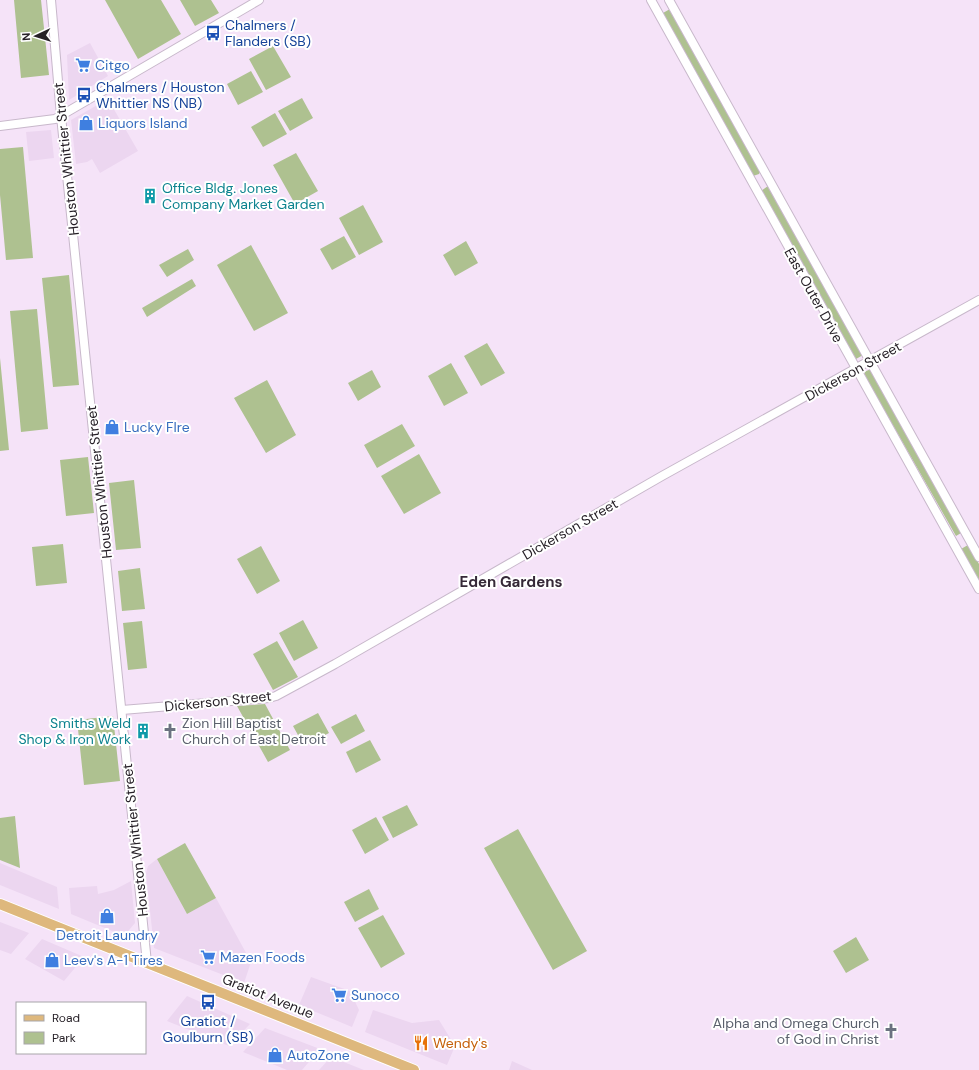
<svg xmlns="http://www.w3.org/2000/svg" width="979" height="1070" font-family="'DM Sans',sans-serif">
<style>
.built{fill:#ecd6f0}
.green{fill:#aec190}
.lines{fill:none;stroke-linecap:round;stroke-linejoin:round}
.tertiary-casing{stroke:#c8b8cb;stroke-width:10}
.primary-casing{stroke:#fff;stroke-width:12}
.tertiary{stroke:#fff;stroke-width:8}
.primary{stroke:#deb87d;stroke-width:10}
.labels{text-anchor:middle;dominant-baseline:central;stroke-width:4;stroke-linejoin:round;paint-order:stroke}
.transit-label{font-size:14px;fill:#164399;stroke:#fff;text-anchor:start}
.shop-label{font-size:14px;fill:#366cbe;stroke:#fff;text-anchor:start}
.street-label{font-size:14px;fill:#262027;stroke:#fff}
.culture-label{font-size:14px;fill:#0d838f;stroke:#fff;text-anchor:start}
.worship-label{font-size:14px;fill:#5b616d;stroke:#fff;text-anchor:start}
.food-label{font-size:14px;fill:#c56008;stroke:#fff;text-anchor:start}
.neighbourhood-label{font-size:15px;font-weight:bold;fill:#362938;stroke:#fff}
</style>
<rect width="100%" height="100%" fill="#f5e3f8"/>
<path class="built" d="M90,43L108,76L69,100L67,55Z
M108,99L138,151L100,173L92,159L87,162L76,164L71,120Z
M51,130L54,158L29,161L26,132Z
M157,859L187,914L216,898L251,962L244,983L154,948L146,873L148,866Z
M0,863L57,887L59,909L0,885Z
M131,881L135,923L124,936L71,914L69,888L97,886L98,894L114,890Z
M0,922L29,933L11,954L0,950Z
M42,939L84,957L64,981L25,959Z
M311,977L350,991L359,1010L352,1027L299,1005Z
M187,996L250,1024L229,1046L167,1021Z
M373,1010L412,1023L439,1020L455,1046L447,1065L365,1032Z
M265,1028L320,1049L302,1070H287L243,1052Z
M331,1057L364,1070H319Z
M512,1061L532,1070H509Z"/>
<path class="green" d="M14,0H41L49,75L21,78Z
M105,0H161L181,34L138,59Z
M180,0H211L219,13L195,26Z
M670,9L760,172L759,174L753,176L663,13Z
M273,46L291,77L266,90L249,59Z
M251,71L263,92L238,105L227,84Z
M302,98L313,118L290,131L278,111Z
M275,113L287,134L263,147L251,127Z
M23,147L33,258L6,260L0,195V149Z
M296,153L318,191L295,204L273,165Z
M768,186L863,355L856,359L761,191Z
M363,205L383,242L359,255L339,218Z
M344,236L356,257L332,270L320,249Z
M466,241L478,263L455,276L443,255Z
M251,245L288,313L254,331L217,265Z
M188,249L194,260L167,277L159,265Z
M69,275L79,385L53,387L42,278Z
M192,279L196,286L147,317L142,308Z
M37,309L48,429L21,432L10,311Z
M487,343L505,373L481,386L464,356Z
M0,358L9,450L0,451Z
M451,363L468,393L444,406L428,376Z
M871,369L961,533L956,536L866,378L864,372Z
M372,370L381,387L358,401L348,383Z
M267,380L296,435L266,453L234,398Z
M402,424L415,446L377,468L364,445Z
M419,454L441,493L404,514L381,476Z
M88,457L94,513L66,516L60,460Z
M134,480L141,548L116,550L109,483Z
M63,544L67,583L36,586L32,547Z
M968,545L979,564V583L961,549Z
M261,546L280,581L257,594L237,559Z
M140,568L145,609L122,611L118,571Z
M303,620L318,648L294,661L279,633Z
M142,621L147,668L128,670L123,623Z
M277,641L298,677L273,690L253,654Z
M265,704L290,750L268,762L237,706Z
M318,713L329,733L304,746L293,726Z
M356,714L365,731L341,744L331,727Z
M113,716L120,781L84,785L77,720Z
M370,740L381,760L356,773L346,752Z
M407,805L418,825L393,838L382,817Z
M15,816L20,868L0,860V818Z
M376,817L389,840L365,854L352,830Z
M518,829L587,951L553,970L484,848Z
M185,843L216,898L187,914L157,859Z
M369,889L379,909L355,922L344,902Z
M383,915L405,954L381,968L358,928Z
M856,937L869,960L846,973L833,951Z"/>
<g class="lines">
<g class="tertiary-casing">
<path id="tertiary" d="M51,0L61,116L147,963
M651,0L979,589
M669,0L979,557
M0,126L55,119L259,0
M122,710L269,698L276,696L335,664L662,476L979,300"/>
</g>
<g class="primary-casing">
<path id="primary" d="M0,904L414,1070"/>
</g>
<use href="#tertiary" class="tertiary"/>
<use href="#primary" class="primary"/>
</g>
<defs>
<g id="bus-bare" transform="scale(1.2)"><path d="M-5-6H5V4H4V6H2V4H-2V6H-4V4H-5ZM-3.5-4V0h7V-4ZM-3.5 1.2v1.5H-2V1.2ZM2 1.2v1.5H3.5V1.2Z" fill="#1a4fb4" stroke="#fff" stroke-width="2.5" paint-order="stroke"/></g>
<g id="supermarket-bare" transform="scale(1.2)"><path d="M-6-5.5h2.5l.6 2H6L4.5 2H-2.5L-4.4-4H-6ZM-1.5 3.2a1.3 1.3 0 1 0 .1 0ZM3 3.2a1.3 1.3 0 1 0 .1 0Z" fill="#3f7fe0" stroke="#fff" stroke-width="2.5" paint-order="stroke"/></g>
<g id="shop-bare" transform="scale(1.2)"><path d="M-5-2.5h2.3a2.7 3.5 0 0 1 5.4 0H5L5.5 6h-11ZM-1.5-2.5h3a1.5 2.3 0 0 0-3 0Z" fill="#3f7fe0" stroke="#fff" stroke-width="2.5" paint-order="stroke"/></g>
<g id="building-bare" transform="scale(1.2)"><path d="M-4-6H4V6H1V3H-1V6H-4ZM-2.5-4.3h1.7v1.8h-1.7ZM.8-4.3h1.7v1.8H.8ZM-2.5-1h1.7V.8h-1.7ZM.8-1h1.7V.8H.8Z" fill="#0f9aa8" stroke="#fff" stroke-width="2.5" paint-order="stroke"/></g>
<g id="church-bare" transform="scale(1.2)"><path d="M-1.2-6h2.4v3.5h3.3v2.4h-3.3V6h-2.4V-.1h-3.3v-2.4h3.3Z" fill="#6b7280" stroke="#fff" stroke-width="2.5" paint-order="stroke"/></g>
<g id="restaurant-bare" transform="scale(1.2)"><path d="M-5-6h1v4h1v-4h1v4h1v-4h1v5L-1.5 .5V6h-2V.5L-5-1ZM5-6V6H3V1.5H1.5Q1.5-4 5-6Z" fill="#e8710a" stroke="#fff" stroke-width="2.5" paint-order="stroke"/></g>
</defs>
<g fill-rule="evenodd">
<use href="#bus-bare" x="213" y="33"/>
<use href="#supermarket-bare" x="83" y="65"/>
<use href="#bus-bare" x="84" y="95"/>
<use href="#shop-bare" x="86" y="123"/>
<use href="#building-bare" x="150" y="196"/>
<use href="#shop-bare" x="112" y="427"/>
<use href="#building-bare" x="143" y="731"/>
<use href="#church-bare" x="170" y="731"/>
<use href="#shop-bare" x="107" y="916"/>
<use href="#supermarket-bare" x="208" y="957"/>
<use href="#shop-bare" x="52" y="960"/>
<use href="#supermarket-bare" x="339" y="995"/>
<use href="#bus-bare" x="208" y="1002"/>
<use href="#church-bare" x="891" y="1031"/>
<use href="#restaurant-bare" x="421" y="1043"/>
<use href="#shop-bare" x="275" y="1055"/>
</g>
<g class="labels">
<g class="transit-label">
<text x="225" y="25">Chalmers /<tspan x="225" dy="16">Flanders (SB)</tspan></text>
<text x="96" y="87">Chalmers / Houston<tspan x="96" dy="16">Whittier NS (NB)</tspan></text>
<text x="208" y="1021" text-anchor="middle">Gratiot /<tspan x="208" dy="16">Goulburn (SB)</tspan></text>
</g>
<g class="shop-label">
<text x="95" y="65">Citgo</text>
<text x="98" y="123">Liquors Island</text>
<text x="124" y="427">Lucky FIre</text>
<text x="107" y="935" text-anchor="middle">Detroit Laundry</text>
<text x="220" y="957">Mazen Foods</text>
<text x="64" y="960">Leev's A-1 Tires</text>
<text x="351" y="995">Sunoco</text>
<text x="287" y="1055">AutoZone</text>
</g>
<g class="street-label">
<text transform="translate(66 159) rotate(-96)">Houston Whittier Street</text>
<text transform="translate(814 295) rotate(61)">East Outer Drive</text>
<text transform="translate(853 371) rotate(-29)">Dickerson Street</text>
<text transform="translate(99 482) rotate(-96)">Houston Whittier Street</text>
<text transform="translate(570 529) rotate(-30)">Dickerson Street</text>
<text transform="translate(218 701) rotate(-6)">Dickerson Street</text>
<text transform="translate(135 840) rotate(-96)">Houston Whittier Street</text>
<text transform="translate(268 996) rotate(22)">Gratiot Avenue</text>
</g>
<g class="culture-label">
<text x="162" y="188">Office Bldg. Jones<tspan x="162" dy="16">Company Market Garden</tspan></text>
<text x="131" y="723" text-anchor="end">Smiths Weld<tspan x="131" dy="16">Shop &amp; Iron Work</tspan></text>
</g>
<g class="worship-label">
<text x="182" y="723">Zion Hill Baptist<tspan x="182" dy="16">Church of East Detroit</tspan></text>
<text x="879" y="1023" text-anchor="end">Alpha and Omega Church<tspan x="879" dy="16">of God in Christ</tspan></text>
</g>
<g class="food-label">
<text x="433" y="1043">Wendy's</text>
</g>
<g class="neighbourhood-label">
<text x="511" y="582">Eden Gardens</text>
</g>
</g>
<rect x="16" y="1002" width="130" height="52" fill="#ffffff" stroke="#a8a6a9"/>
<rect x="24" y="1015" width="20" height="6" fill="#deb87d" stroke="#a8a6a9"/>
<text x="52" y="1022" font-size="12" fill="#262027">Road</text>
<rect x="24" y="1032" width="20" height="12" fill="#aec190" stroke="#a8a6a9"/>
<text x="52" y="1042" font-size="12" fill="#262027">Park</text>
<g transform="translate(36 36) rotate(266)" stroke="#ffffff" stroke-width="3" paint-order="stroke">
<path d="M0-3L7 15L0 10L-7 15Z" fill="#262027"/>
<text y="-6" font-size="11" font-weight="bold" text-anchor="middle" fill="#262027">N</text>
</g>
</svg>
